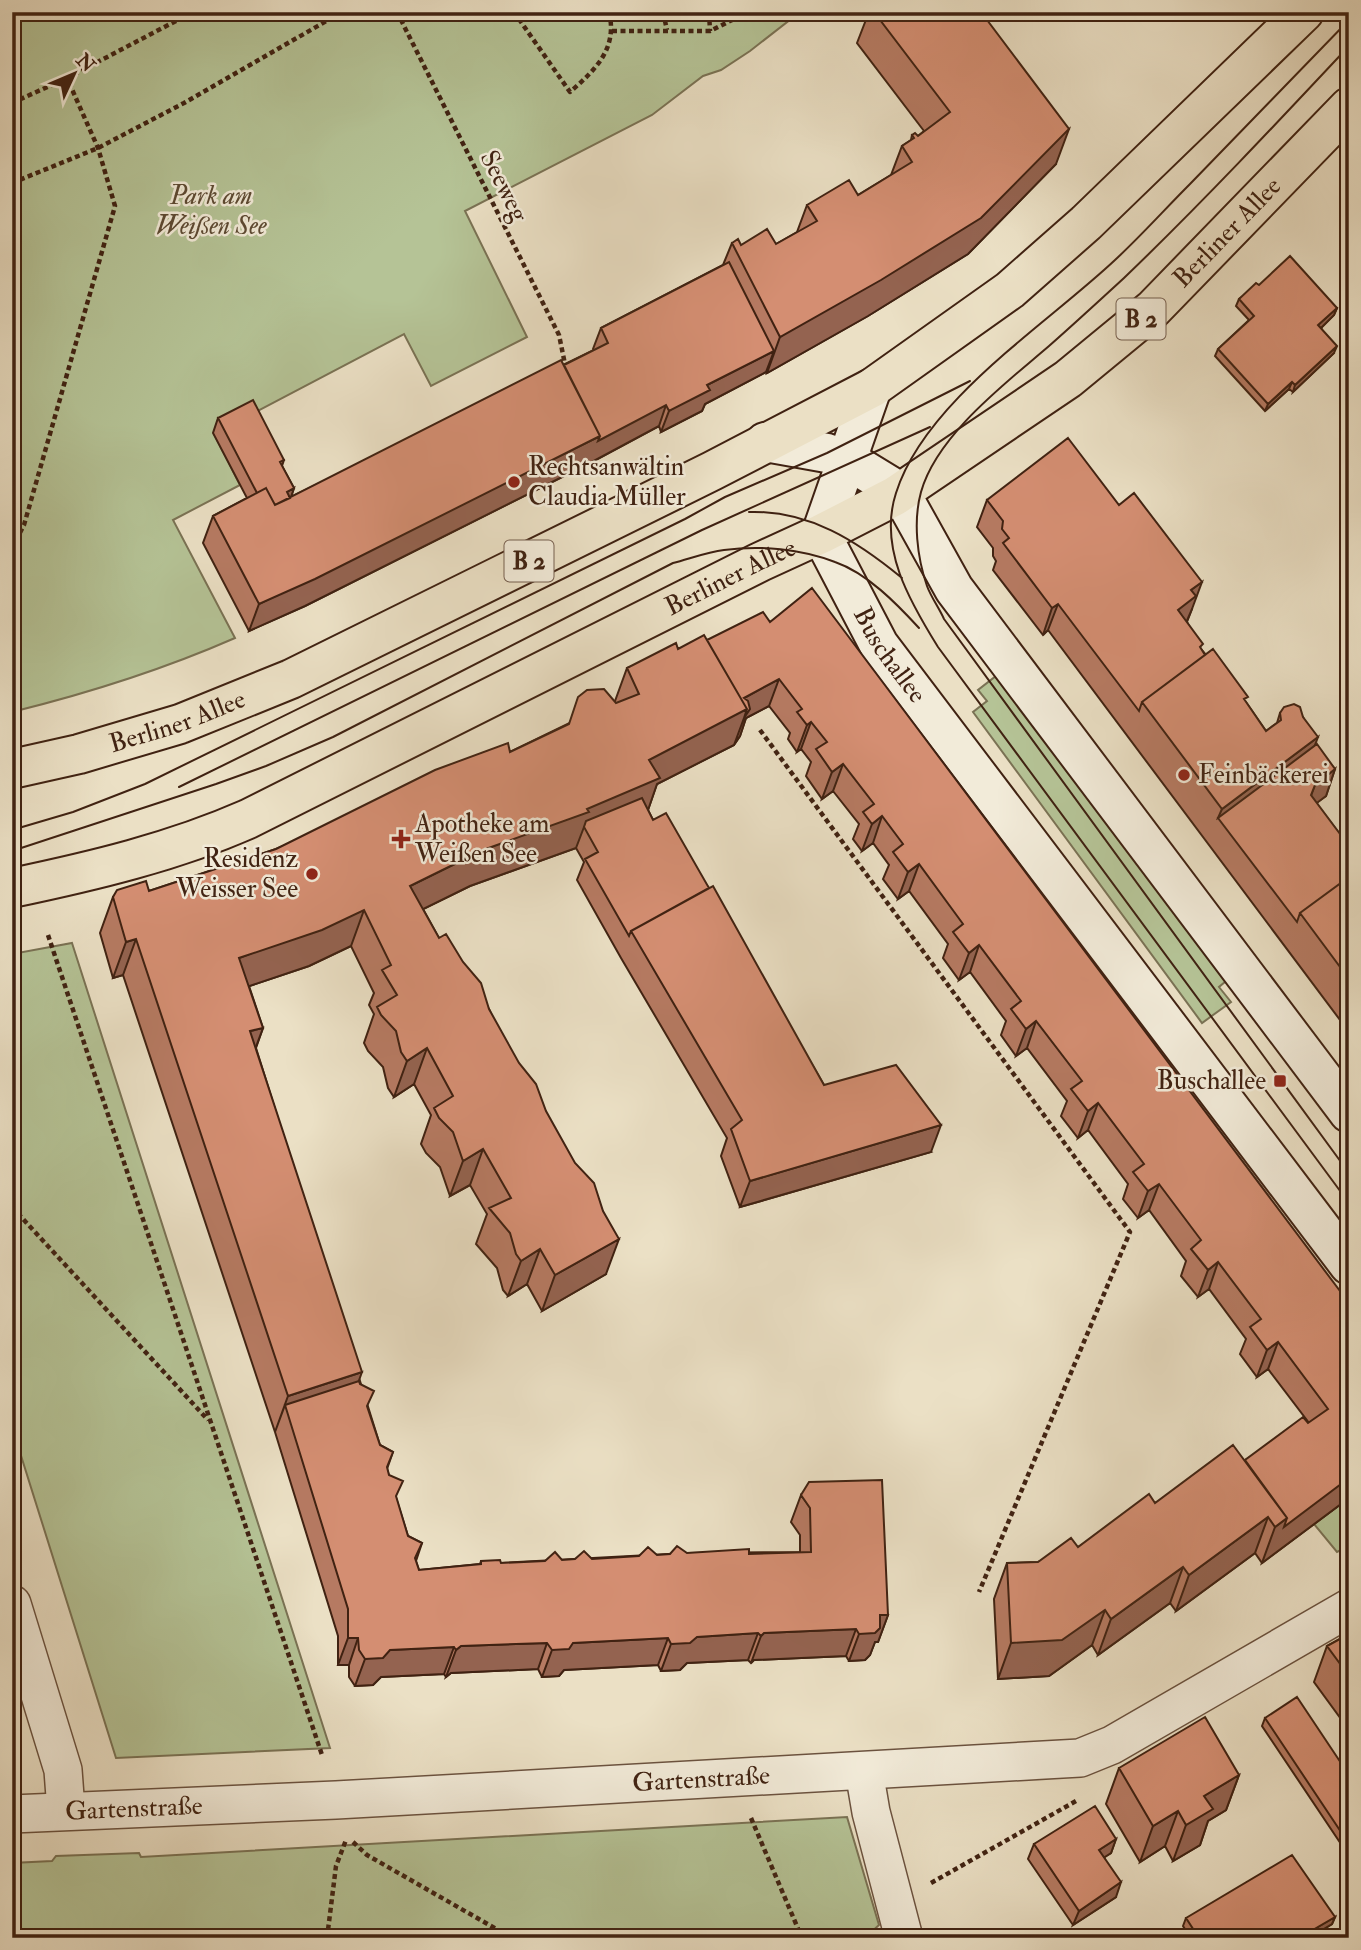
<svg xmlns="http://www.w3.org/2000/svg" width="1361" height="1950" font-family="'IM FELL Double Pica',serif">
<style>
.green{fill:#b5c396;stroke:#7a7254;stroke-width:2}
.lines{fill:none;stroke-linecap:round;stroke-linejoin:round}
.street-casing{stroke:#6b523f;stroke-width:40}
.secondary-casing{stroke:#402212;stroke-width:42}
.primary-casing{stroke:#402212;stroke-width:42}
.path{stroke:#402212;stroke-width:4.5;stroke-dasharray:5 3.5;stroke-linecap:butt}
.street{stroke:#f2ebd9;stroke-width:37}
.secondary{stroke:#f2ebd9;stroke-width:38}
.primary{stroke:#ebe0c5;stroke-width:38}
.tram{stroke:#402212;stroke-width:2}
.wall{fill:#b67a62;stroke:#402212;stroke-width:2}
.shaded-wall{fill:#946350;stroke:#402212;stroke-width:2}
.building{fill:#d48e72;stroke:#402212;stroke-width:2}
.poi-dot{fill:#8f2418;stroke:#f2ebd9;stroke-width:2.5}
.labels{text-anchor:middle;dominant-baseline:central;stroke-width:5;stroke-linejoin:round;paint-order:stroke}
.shield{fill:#f2ebd9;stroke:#755e4e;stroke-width:2}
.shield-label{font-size:24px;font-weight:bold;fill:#402212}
.street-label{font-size:26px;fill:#402212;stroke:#f2ebd9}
.park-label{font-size:26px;font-style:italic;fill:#5d4a33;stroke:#f2ebd9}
.poi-label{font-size:26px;fill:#402212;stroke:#f2ebd9;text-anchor:start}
</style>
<rect width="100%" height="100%" fill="#ebe0c5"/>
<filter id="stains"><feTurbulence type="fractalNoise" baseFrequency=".00286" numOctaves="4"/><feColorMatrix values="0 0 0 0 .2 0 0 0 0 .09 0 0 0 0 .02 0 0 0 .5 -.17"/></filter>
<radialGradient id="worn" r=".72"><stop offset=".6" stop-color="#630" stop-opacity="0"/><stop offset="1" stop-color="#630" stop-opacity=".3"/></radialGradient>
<path class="green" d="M12,12H800L750,51L721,70L703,76L652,115L465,211L527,337L431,386L404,334L214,434L240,485L173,520L235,638C162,670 89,693 12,712Z
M996,676L1232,976L1219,987L1231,1002L1202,1023L973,712L987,701L978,690Z
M72,943L330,1748L116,1758L12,1427V954Z
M1349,1498V1546L1337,1552L1314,1524Z
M847,1817L879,1925L865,1938H12V1863L52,1861L56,1856L139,1853L141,1857Z"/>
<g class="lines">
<g class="street-casing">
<g id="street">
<path d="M12,1604L63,1770L66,1810"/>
<path d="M864,1771L871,1812L904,1938"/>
<path id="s1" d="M12,1814L336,1800L1080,1758L1112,1745L1349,1608"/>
</g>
</g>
<g class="secondary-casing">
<g id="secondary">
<path id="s2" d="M872,388L821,534L879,645L1349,1265"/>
<path d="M765,442L827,453L846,459L900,492L954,589L1349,1113"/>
</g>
</g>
<g class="primary-casing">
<g id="primary">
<path id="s3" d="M12,769L79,754L180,724L291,679L712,471L872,388L1010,290L1086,223L1304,12"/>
<path id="s4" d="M12,888C93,871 173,852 248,819L760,562L821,534L895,496L1068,379L1153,309L1349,107"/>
</g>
</g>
<path class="path" d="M397,12L559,335L566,369
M514,12L570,92C595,70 618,49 609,12
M663,12L667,30
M709,12L710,31
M612,31H710L748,12
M12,103L67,78L193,12
M12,183L98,148L184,103L342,12
M12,548L24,525L115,206L98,148L67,78
M760,730L1130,1232L979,1592
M48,935L322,1755
M12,1207L208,1420
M751,1818L802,1938
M353,1842L367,1855L512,1938
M931,1883L1076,1801
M327,1938L336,1866L346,1840"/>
<use href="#street" class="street"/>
<use href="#secondary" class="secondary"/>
<use href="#primary" class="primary"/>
<path class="tram" d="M1349,20C1296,75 1243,129 1190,184C1165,209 1141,236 1115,260C1046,325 925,401 896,493C878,548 910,602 938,647L1349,1203
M1349,46C1275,125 1201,204 1124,278C1099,301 1074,324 1049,346C1006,383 937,435 921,492C913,521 917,557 927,586C931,597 939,608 944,619L1349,1173
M749,512C809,510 857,541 902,578
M179,787L702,530L930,427
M12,830L73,812L145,784L685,519L725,497L827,453L970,381
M12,851L216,784L266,766L333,737L673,563C689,559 707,552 724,550C761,545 801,549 835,562C867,573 897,604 919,628"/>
</g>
<path class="wall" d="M869,12H981L1056,164L968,254L868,316L767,373L766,372L705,404L702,411L661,432L659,426L590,463L305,606L249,631L203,543L213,516L247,498L213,433L218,418L284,460L282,466L294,488L291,497L594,350L593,349L601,328L723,265L732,243L741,245L776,244L797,232L807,205L858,195L891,175L902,146L911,140L912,135L918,136L924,131L857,43Z
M1259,285L1337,308L1334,315L1321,328L1334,353L1293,392L1289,389L1265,411L1215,356L1218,349L1249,320L1236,306L1239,299Z
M987,500L1192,609L1187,622L1201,649L1246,702L1266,731L1277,723L1280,713L1303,717L1315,746L1335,769L1326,796L1316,803L1349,846V1032L1048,630L1043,635L993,570L996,561L993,556V548L977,527Z
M770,622L1349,1303V1498L1262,1563L1255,1553L1176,1611L1170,1603L1098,1655L1092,1645L1049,1676L998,1679L994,1599L1007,1563L1038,1562L1078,1547L1155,1503L1245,1460L1309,1423L1268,1369L1257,1377L1240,1354L1246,1339L1209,1289L1198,1297L1181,1276L1186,1261L1149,1210L1138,1218L1123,1199L1128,1184L1088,1130L1078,1138L1061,1116L1067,1101L1027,1048L1016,1056L1001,1035L1006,1021L970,972L959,980L943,958L948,944L909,891L898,899L883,879L889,865L873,843L862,851L853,839L859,824L833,791L822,799L806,776L811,762L801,749L797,752L788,739L790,733L769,706L746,718L740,736L734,745L657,784L648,810L653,820L709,888L824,1085L931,1152L740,1207L721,1156L727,1138L621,958L577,880L584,862L576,848L470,886L423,909L439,938L489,1009L606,1274L542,1311L527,1284L508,1296L503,1290L497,1268L476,1244L487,1214L470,1185L450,1196L440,1167L426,1153L421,1144L431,1115L414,1084L394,1097L388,1088L383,1067L368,1051L364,1043L374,1014L369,1005L374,993L351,946L309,966L249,986L263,1028L256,1048L380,1445L393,1452L387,1469L408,1536L422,1543L416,1561L419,1570L480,1564L481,1561L501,1563L687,1553L800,1552V1535L791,1522L801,1495L888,1615L878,1642H875L870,1655L865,1660L849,1661L846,1656L754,1660L751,1663L748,1660L687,1663L680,1670L661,1671L658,1665L564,1670L559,1676L542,1677L538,1669L451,1673L446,1677L444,1674L381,1677L373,1685L355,1686L349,1677V1665H338V1636L275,1432L123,975L113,978L100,933L113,897L149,891L276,849L510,752L615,701L627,668L678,649Z
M1349,1634V1730L1314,1682L1327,1646Z
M1265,1718L1349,1775V1856L1262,1726Z
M1119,1768L1239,1775L1226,1810L1208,1821L1200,1845L1173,1861L1165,1846L1140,1862L1106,1804Z
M1116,1839L1111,1853L1104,1857L1116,1897L1073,1925L1028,1859L1034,1844Z
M1335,1917L1332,1924L1309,1938H1191L1183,1926L1186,1918Z"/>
<path class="shaded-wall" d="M1069,129L1056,164L968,254L868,316L767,373L780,337Z
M1337,308L1334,315L1316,333L1318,325Z
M1337,346L1334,353L1293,392L1295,385Z
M774,351L766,372L705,404L702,411L661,432L669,411L707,385Z
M1292,382L1289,389L1265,411L1268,404Z
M666,405L659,426L590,463L305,606L249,631L259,604L600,436Z
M294,488L289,503L287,492Z
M1202,582L1192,609L1186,623L1178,610L1191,590Z
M1058,604L1048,630L1043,635L1052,608Z
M779,679L769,706L746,718L740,736L734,745L744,718L734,745L657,784L647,813L584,827L576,848L470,886L397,922L410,886L483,850L587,809L649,760L744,698Z
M811,722L801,749L797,752L807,725Z
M1318,737L1305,772L1218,818L1222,809Z
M843,764L833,791L822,799L832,772Z
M1335,769L1326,796L1305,812L1315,785Z
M882,816L873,843L862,851L872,824Z
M919,864L909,891L898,899L908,872Z
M364,910L351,946L309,966L226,994L239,958Z
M136,939L123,975L113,978L126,942Z
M979,945L970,972L959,980L969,953Z
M1036,1021L1027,1048L1016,1056L1026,1029Z
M263,1028L250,1063V1031Z
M427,1048L414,1084L394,1097L407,1061Z
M1098,1103L1088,1130L1078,1138L1088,1111Z
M941,1125L931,1152L740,1207L750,1181Z
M483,1149L470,1185L450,1196L463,1161Z
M1159,1184L1149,1210L1138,1218L1148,1191Z
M619,1239L606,1274L542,1311L555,1275Z
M540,1249L527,1284L508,1296L521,1261Z
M1218,1262L1209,1289L1198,1297L1208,1270Z
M1278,1342L1268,1369L1257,1377L1267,1350Z
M362,1372L349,1408L285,1405L275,1432L288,1396Z
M1349,1478V1498L1262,1563L1275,1527L1287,1518Z
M1268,1517L1255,1553L1176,1611L1189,1575Z
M1183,1567L1170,1603L1098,1655L1111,1619Z
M1105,1610L1092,1645L1049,1676L998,1679L1011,1643Z
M880,1615H888L878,1642H875L870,1655L865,1660L849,1661L859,1634Z
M856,1629L846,1656L754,1660L751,1663L761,1636L764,1633Z
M758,1633L748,1660L687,1663L680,1670L661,1671L671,1644L697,1637Z
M348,1638H358L349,1665H338Z
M668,1638L658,1665L564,1670L559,1676L542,1677L552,1650L573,1643Z
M547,1643L538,1669L451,1673L446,1677L456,1650L461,1646Z
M454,1647L444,1674L381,1677L373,1685L355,1686L365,1659L390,1650Z
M12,1753H17L12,1766Z
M1239,1775L1226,1810L1208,1821L1200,1845L1173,1861L1186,1825L1204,1796Z
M1178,1811L1165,1846L1140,1862L1153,1826Z
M1116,1839L1111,1853L1094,1864L1099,1850Z
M1121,1882L1116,1897L1073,1925L1079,1911Z
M1335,1917L1332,1924L1309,1938H1299Z"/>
<path class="building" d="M874,12H981L1069,129L981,218L881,280L780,337L732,243L738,239L741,245L767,229L776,244L817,221L807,205L849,180L858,195L912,162L902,146L914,138L912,135L915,133L918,136L950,112Z
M1290,256L1337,308L1318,325L1337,346L1295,385L1292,382L1268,404L1218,349L1254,316L1239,299L1256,283L1259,285Z
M729,262L774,351L707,385L710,390L669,411L666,405L598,441L600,436L564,365L608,343L601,328Z
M561,360L600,436L315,579L259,604L213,516L266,488L275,505Z
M253,400L284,460L280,462L294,488L287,492L290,498L275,505L266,488L257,493L218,418Z
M1068,438L1119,505L1134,493L1202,582L1191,590L1196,596L1178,610L1203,644L1200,647L1205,655L1142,702L1139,711L1058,604L1052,608L1003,543L1009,538L1002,529L1003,521L987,500Z
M812,588L1349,1303V1478L1284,1527L1287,1518L1245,1460L1303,1417L1308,1423L1328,1409L1278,1342L1267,1350L1250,1327L1261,1319L1218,1262L1208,1270L1191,1249L1201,1240L1159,1184L1148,1191L1133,1172L1144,1164L1098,1103L1088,1111L1071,1089L1082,1081L1036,1021L1026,1029L1011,1009L1021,1001L979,945L969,953L953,932L963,924L919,864L908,872L893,852L903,844L882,816L872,824L863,812L874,804L843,764L832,772L816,749L827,742L811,722L807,725L797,712L802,709L779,679L744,698L748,701L750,709L744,718L747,709L707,640L763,612L770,622Z
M704,635L747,709L649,760L660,778L587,809L589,812L483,850L410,886L439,938L446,934L463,962L481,983L489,1009L519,1063L536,1084L546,1111L575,1163L594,1183L603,1211L619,1239L555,1275L540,1249L521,1261L516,1254L510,1233L489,1208L511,1198L483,1149L463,1161L453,1132L439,1118L434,1108L453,1096L427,1048L407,1061L401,1052L396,1031L381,1015L377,1007L397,995L382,970L391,965L364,910L322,930L239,958L263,1028L250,1031L362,1372L288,1396L136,939L126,942L113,897L117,890L146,881L149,891L276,849L435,770L508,743L510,752L569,724L578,697L587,690L604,689L616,703L639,694L627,668L676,643L678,649Z
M1213,649L1248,697L1244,699L1266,731L1281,720L1280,713L1284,707L1294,704L1300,707L1303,717L1318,737L1222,809L1142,702Z
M1317,744L1335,769L1315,785L1311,795L1349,846V877L1300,913L1297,922L1218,818Z
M642,798L653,820L666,813L709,888L631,931L629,936L585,859L598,852L584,827L586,821Z
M1349,877V979L1300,913Z
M713,886L824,1085L896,1065L941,1125L750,1181L731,1129L742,1120L631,931Z
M359,1381L360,1384L374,1391L367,1406L380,1445L393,1452L387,1467L389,1475L403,1481L396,1496L408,1536L422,1543L415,1558L419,1570L481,1564V1561L500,1560L501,1563L545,1561L555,1552L562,1560L575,1559L584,1551L592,1559L639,1556L648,1547L657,1555L670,1554L677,1546L687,1553L749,1549V1554L811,1552L810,1508L801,1495L809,1482L882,1480L888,1615H880V1628L875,1633L859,1634L856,1629L764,1633L761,1636L758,1633L697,1637L690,1643L671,1644L668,1638L573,1643L569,1649L552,1650L547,1643L461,1646L456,1650L454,1647L390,1650L383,1658L365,1659L359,1650L358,1638H348V1609L285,1405Z
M1233,1445L1287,1518L1275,1527L1268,1517L1189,1575L1183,1567L1111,1619L1105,1610L1062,1640L1011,1643L1007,1563L1038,1562L1071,1538L1078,1547L1149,1494L1155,1503Z
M1349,1634V1676L1327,1646Z
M1297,1697L1349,1775V1844L1265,1718Z
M1205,1717L1239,1775L1204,1796L1213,1809L1186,1825L1178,1811L1153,1826L1119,1768Z
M12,1739L17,1753H12Z
M1095,1806L1116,1839L1099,1850L1121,1882L1079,1911L1034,1844Z
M1292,1855L1335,1917L1299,1938H1199L1186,1918Z"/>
<g class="poi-dot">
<circle cx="514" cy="482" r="7"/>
<circle cx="1184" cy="775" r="7"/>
<path d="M397.5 828.5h7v7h7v7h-7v7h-7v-7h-7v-7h7z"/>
<circle cx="312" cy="874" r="7"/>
<rect x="1273" y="1074" width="14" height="14" rx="3.5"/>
</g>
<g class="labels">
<g class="shield">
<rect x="1116.5" y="298.5" width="49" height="41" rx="5"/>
<rect x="504.5" y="540.5" width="49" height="41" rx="5"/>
</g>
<g class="shield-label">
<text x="1141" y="319">B 2</text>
<text x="529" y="561">B 2</text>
</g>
<g class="street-label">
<text transform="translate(504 186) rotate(63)">Seeweg</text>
<text stroke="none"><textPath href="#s4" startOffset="1395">Berliner Allee</textPath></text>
<text stroke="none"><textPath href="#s4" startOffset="786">Berliner Allee</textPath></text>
<text stroke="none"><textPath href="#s2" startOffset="294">Buschallee</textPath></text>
<text stroke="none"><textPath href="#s3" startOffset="172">Berliner Allee</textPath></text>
<text stroke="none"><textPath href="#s1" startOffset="690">Gartenstraße</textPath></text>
<text stroke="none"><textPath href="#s1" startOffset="122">Gartenstraße</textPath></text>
</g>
<g class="park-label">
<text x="211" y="196">Park am<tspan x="211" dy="30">Weißen See</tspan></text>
</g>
<g class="poi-label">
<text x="528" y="467">Rechtsanwältin<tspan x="528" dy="30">Claudia Müller</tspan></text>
<text x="1198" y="775">Feinbäckerei</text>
<text x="415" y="824">Apotheke am<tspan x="415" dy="30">Weißen See</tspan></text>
<text x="298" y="859" text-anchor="end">Residenz<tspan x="298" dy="30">Weisser See</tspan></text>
<text x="1266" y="1081" text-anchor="end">Buschallee</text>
</g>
</g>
<rect width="1361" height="1950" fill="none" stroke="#ebe0c5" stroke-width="42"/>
<rect x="14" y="14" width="1333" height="1922" fill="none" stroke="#402212" stroke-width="3.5"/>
<rect x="21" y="21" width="1319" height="1908" fill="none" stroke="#402212" stroke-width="2"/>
<g transform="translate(74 74) rotate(46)" stroke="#f2ebd9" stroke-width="5" paint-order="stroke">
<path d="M0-5L12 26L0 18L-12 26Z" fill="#402212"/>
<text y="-10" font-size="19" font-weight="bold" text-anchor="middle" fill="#402212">N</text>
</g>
<rect width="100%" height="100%" filter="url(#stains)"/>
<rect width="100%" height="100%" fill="url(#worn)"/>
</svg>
